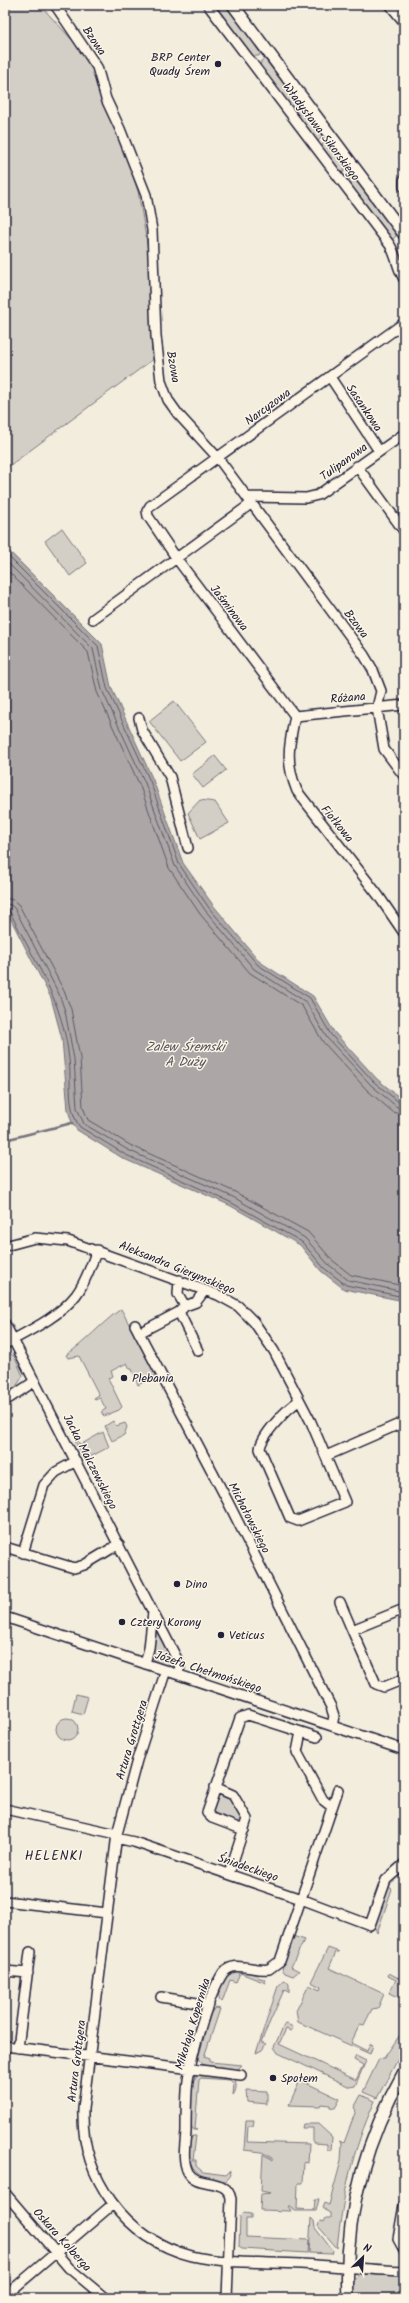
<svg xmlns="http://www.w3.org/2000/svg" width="409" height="2303" font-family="Kalam,sans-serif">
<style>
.green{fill:#d4cfc6;stroke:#7b7880}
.water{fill:#aca7a6;stroke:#75727b}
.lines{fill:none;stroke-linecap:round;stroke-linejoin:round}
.shore{stroke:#595766;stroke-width:1}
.stream{stroke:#75727b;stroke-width:2.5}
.minor-casing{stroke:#22223b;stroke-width:12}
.major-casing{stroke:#22223b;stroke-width:14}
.minor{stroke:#fcf5e5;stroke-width:9}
.major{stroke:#fcf5e5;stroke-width:11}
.poi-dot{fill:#22223b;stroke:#fcf5e5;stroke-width:1.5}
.labels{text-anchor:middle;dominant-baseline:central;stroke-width:3;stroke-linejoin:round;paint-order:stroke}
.street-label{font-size:12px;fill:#22223b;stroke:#fcf5e5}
.poi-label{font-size:12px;fill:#22223b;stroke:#fcf5e5;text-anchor:start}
.water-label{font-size:13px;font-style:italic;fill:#525160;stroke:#fcf5e5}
.neighbourhood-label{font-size:13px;letter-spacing:1px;fill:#22223b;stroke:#fcf5e5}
</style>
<rect width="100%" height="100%" fill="#f3edde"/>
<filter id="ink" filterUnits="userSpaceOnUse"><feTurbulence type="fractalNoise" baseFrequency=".025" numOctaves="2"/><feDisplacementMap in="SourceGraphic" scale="8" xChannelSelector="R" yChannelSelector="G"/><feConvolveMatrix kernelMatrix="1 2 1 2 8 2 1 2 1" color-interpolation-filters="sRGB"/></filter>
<g filter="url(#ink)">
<path class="green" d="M5,5H40L97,67L138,191L150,261L152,360L5,469Z
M211,5H228L261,51L259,56H251Z
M264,59L270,63L321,131L322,137L316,143L260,68L261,61Z
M324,142L330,143L345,165L344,172H340L321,147Z
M350,177L358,181L396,233V236L391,241L348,184Z
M62,528L87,563L70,576L45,541Z
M174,701L206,742L180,761L149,721Z
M215,756L226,770L203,788L192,774Z
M200,800L215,802L229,823L200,839L188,813Z
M121,1309L156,1375L138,1385L132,1369H130L127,1363L111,1371L113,1376L108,1378L122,1407L119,1410L104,1416L101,1412L106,1409L100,1398L95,1400L94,1398L99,1395L79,1356L68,1358L66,1355C86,1342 101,1323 121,1309Z
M6,1351L14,1356L23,1376L17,1385L18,1387L5,1397Z
M113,1421L116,1426L125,1423L127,1427L124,1435L112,1441L105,1426Z
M103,1432L109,1447L84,1460L75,1441L77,1439L80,1445Z
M158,1634L173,1662L171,1667L153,1660L155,1636Z
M76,1694L88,1697L83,1714L72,1711Z
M56 1729a11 11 0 1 1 22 0a11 11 0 1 1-22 0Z
M217,1793L228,1795L242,1816L240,1823L215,1816L211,1813Z
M387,1886L392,1889L377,1933L374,1925Z
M293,1936L304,1940L291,1967L299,1971L293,1976L285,1973L282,1969Z
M328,1948L339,1952H336L329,1968L384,1994L378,2008L372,2009L364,2025L360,2024L351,2043L367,2051L370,2044L373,2045L370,2054L298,2022L296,2011L309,1985L320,1990L321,1987L311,1982Z
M243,1971L258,1975L257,1977L264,1979L266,1983L240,1973L236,1982L230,1980L222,2002L220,2000C216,1994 222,1977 230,1973C233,1971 239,1971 243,1971Z
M389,1973L404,1981V2005L400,2003L402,1999L389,1993L396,1980L388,1976Z
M285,1980L289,1984V1992L284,1990L261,2042L266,2044L262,2050L256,2053L278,1986Z
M216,2008L220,2009L204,2057L210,2059V2062L242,2065L236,2071L206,2067L198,2059L211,2012Z
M287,2024L293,2027L291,2031L286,2029L279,2044L356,2080L363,2065L354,2060L356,2056L366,2061L355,2086L350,2087L278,2053L274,2047L284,2025Z
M404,2029V2048L377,2098L363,2092L379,2059L384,2058Z
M203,2074L234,2078C237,2083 237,2090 233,2095L234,2084L230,2080L201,2078L199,2080L195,2129L198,2130H194L190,2125L192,2083L197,2075Z
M300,2080L340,2099L335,2108L330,2107V2105L321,2104L320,2106L289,2105Z
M246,2090L267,2091V2104L247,2102Z
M361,2095L375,2101C352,2151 343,2194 337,2248L318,2226L320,2221L324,2222L326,2218H331V2213L322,2208L324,2203L329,2205L341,2161L342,2144L339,2141L344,2143L356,2110L354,2108Z
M246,2120H254L253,2126H248L247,2142L309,2144L308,2163L304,2162L303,2183H298L297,2209L314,2210L315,2199H319L316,2211H294L290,2206H288L291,2211L260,2210L261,2194L271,2193L261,2191L263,2154L272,2160V2158L262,2152L244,2150Z
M303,2124H318L332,2137L331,2150H327V2144L313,2143V2128H302Z
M193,2136H196L193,2160H196V2166L203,2172L226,2175L230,2171L231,2175L226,2181C206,2179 188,2174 189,2151C190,2145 189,2140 193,2136Z
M243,2213L251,2214V2219H246V2237L309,2240L308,2253L242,2249L239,2247L240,2216Z
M311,2218L314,2221L315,2228L333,2251L332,2254L309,2253Z
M361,2274L404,2276V2298H352C352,2287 351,2280 361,2274Z"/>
<path class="water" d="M5,547L102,644L111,687L153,780L183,863L213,905L260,962L313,996L334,1032L377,1079L404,1101V1301L344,1289L321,1271L300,1245L229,1205L124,1159L77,1130L72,1123L68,1110L62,1039L51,998L5,908Z"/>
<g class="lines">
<path class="shore" d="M5,553L98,646L107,688L150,781L179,864L209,908L258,965L310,998L331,1035L374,1082L400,1103L404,1104
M5,560L93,649L102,690L145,783L175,866L205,910L254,969L306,1002L327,1038L371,1085L397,1107L404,1109
M5,568L88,652L97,692L140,786L169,868L200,914L250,973L302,1006L323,1042L367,1090L393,1112L404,1115
M5,898L13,900L19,905L64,991L71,1009L80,1058L83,1107L88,1120L130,1145L235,1192L308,1232L332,1260L351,1275L404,1286
M5,904L11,905L15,909L59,994L65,1011L74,1059L77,1108L84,1124L128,1150L233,1197L305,1238L328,1264L348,1280L404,1292
M5,909L10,912C35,963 63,1000 69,1059C72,1081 66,1108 80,1127L126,1155L230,1202L302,1242L324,1268L346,1285L404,1297"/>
<path class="stream" d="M5,1140L72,1123"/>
<g class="minor-casing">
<path id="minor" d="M55,5L97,67L106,99L120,129L146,195L152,230L156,336L161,381L168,400L178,414L218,458L364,655L373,670L381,691L377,708L384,749L404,776
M208,5L390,245C397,257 397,268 404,279
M390,5L404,22
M404,180V187
M330,377L379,451
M357,466L404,531
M247,497L306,498L318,495L404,434
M93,619L252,503
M295,716L177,559L148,516L147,511L150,506L404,323
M295,716C289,745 285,762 297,791L378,895L404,933
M295,716L404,705
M139,718L142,730L170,777L188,848
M5,1246L35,1238L68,1241L218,1295L238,1306L254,1322L274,1351L311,1422L345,1502L298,1521L290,1518L260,1449C261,1436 288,1407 299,1401
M179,1280L178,1294L185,1306
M179,1312L198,1351
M5,1324L176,1657L180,1666L178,1674
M135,1325L227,1500L331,1707L334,1716L332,1726
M139,1333L179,1312L185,1306L196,1302L205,1290
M5,1344C29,1331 59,1317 76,1295C86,1282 91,1265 97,1250
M5,1401L35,1381
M326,1456L404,1422
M5,1547L74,1568L84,1565L119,1544
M23,1553L44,1485L56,1472L76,1461
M340,1602L352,1630
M404,1609L352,1630L376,1684L384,1687L404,1679
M5,1617L404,1750
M145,1664L149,1648L153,1612
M166,1670L137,1760L117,1834L83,2109C81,2177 125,2239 192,2256C226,2264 266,2262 301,2264C336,2266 369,2270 404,2271
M301,1732L297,1752L323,1800L332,1807
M215,1787L233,1795L247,1819L229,1874
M5,1809L117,1834
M244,1830L212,1818L207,1813L240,1718L248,1715L317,1737
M116,1838L134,1842L301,1899L370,1925L386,1880L404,1864
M5,1901L107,1913
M5,1971L28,1973
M161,1997L209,2005
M5,2046L241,2075
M18,2048L30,1952
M5,2193L69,2268L105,2298
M404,2205L398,2239L404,2250
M5,2296L113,2204
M227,2298L231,2199C227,2176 197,2189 188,2172C182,2160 185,2145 186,2132C186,2115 186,2097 188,2080C192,2052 208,1996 223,1973C235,1959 253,1972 269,1969L280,1961L338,1790"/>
</g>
<g class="major-casing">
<path id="major" d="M233,5L404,234
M348,2298C344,2218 365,2141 404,2072"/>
</g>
<use href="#minor" class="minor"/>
<use href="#major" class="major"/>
</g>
</g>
<g class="poi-dot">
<circle cx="218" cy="64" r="4"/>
<circle cx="124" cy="1378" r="4"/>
<circle cx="177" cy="1584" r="4"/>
<circle cx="122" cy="1622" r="4"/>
<circle cx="221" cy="1635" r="4"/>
<circle cx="273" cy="2078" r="4"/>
</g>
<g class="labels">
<g class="street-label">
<text transform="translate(94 41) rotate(56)">Bzowa</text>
<text transform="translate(321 132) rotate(53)">Władysława Sikorskiego</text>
<text transform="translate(173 367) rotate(80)">Bzowa</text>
<text transform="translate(268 407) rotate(-36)">Narcyzowa</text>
<text transform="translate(364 408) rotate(56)">Sasankowa</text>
<text transform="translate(344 462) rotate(-36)">Tulipanowa</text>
<text transform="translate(229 608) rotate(53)">Jaśminowa</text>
<text transform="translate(356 624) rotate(53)">Bzowa</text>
<text transform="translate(348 698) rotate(-5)">Różana</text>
<text transform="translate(337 824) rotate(51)">Fiołkowa</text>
<text transform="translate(177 1268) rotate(22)">Aleksandra Gierymskiego</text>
<text transform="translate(90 1462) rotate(63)">Jacka Malczewskiego</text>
<text transform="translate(249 1518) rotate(63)">Michałowskiego</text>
<text transform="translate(208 1672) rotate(18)">Józefa Chełmońskiego</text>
<text transform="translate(132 1740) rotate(-73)">Artura Grottgera</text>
<text transform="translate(248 1868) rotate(19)">Śniadeckiego</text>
<text transform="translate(193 2024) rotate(-73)">Mikołaja Kopernika</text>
<text transform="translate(77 2061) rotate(-83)">Artura Grottgera</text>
<text transform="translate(62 2240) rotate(48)">Oskara Kolberga</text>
</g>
<g class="poi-label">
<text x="210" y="57" text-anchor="end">BRP Center<tspan x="210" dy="14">Quady Śrem</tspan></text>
<text x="132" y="1378">Plebania</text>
<text x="185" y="1584">Dino</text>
<text x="130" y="1622">Cztery Korony</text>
<text x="229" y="1635">Veticus</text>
<text x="281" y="2078">Społem</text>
</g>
<g class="water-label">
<text x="185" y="1047">Zalew Śremski<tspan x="185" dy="15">A Duży</tspan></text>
</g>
<g class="neighbourhood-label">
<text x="54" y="1856">HELENKI</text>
</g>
</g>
<rect width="409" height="2303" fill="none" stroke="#fcf5e5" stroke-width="20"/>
<rect x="10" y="10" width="389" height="2283" fill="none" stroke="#22223b" stroke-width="1.5" filter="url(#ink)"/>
<g transform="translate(363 2257) rotate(25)" stroke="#fcf5e5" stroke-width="3" paint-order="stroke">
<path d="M0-3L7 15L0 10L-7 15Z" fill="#22223b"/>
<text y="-6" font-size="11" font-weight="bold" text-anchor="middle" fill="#22223b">N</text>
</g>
</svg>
